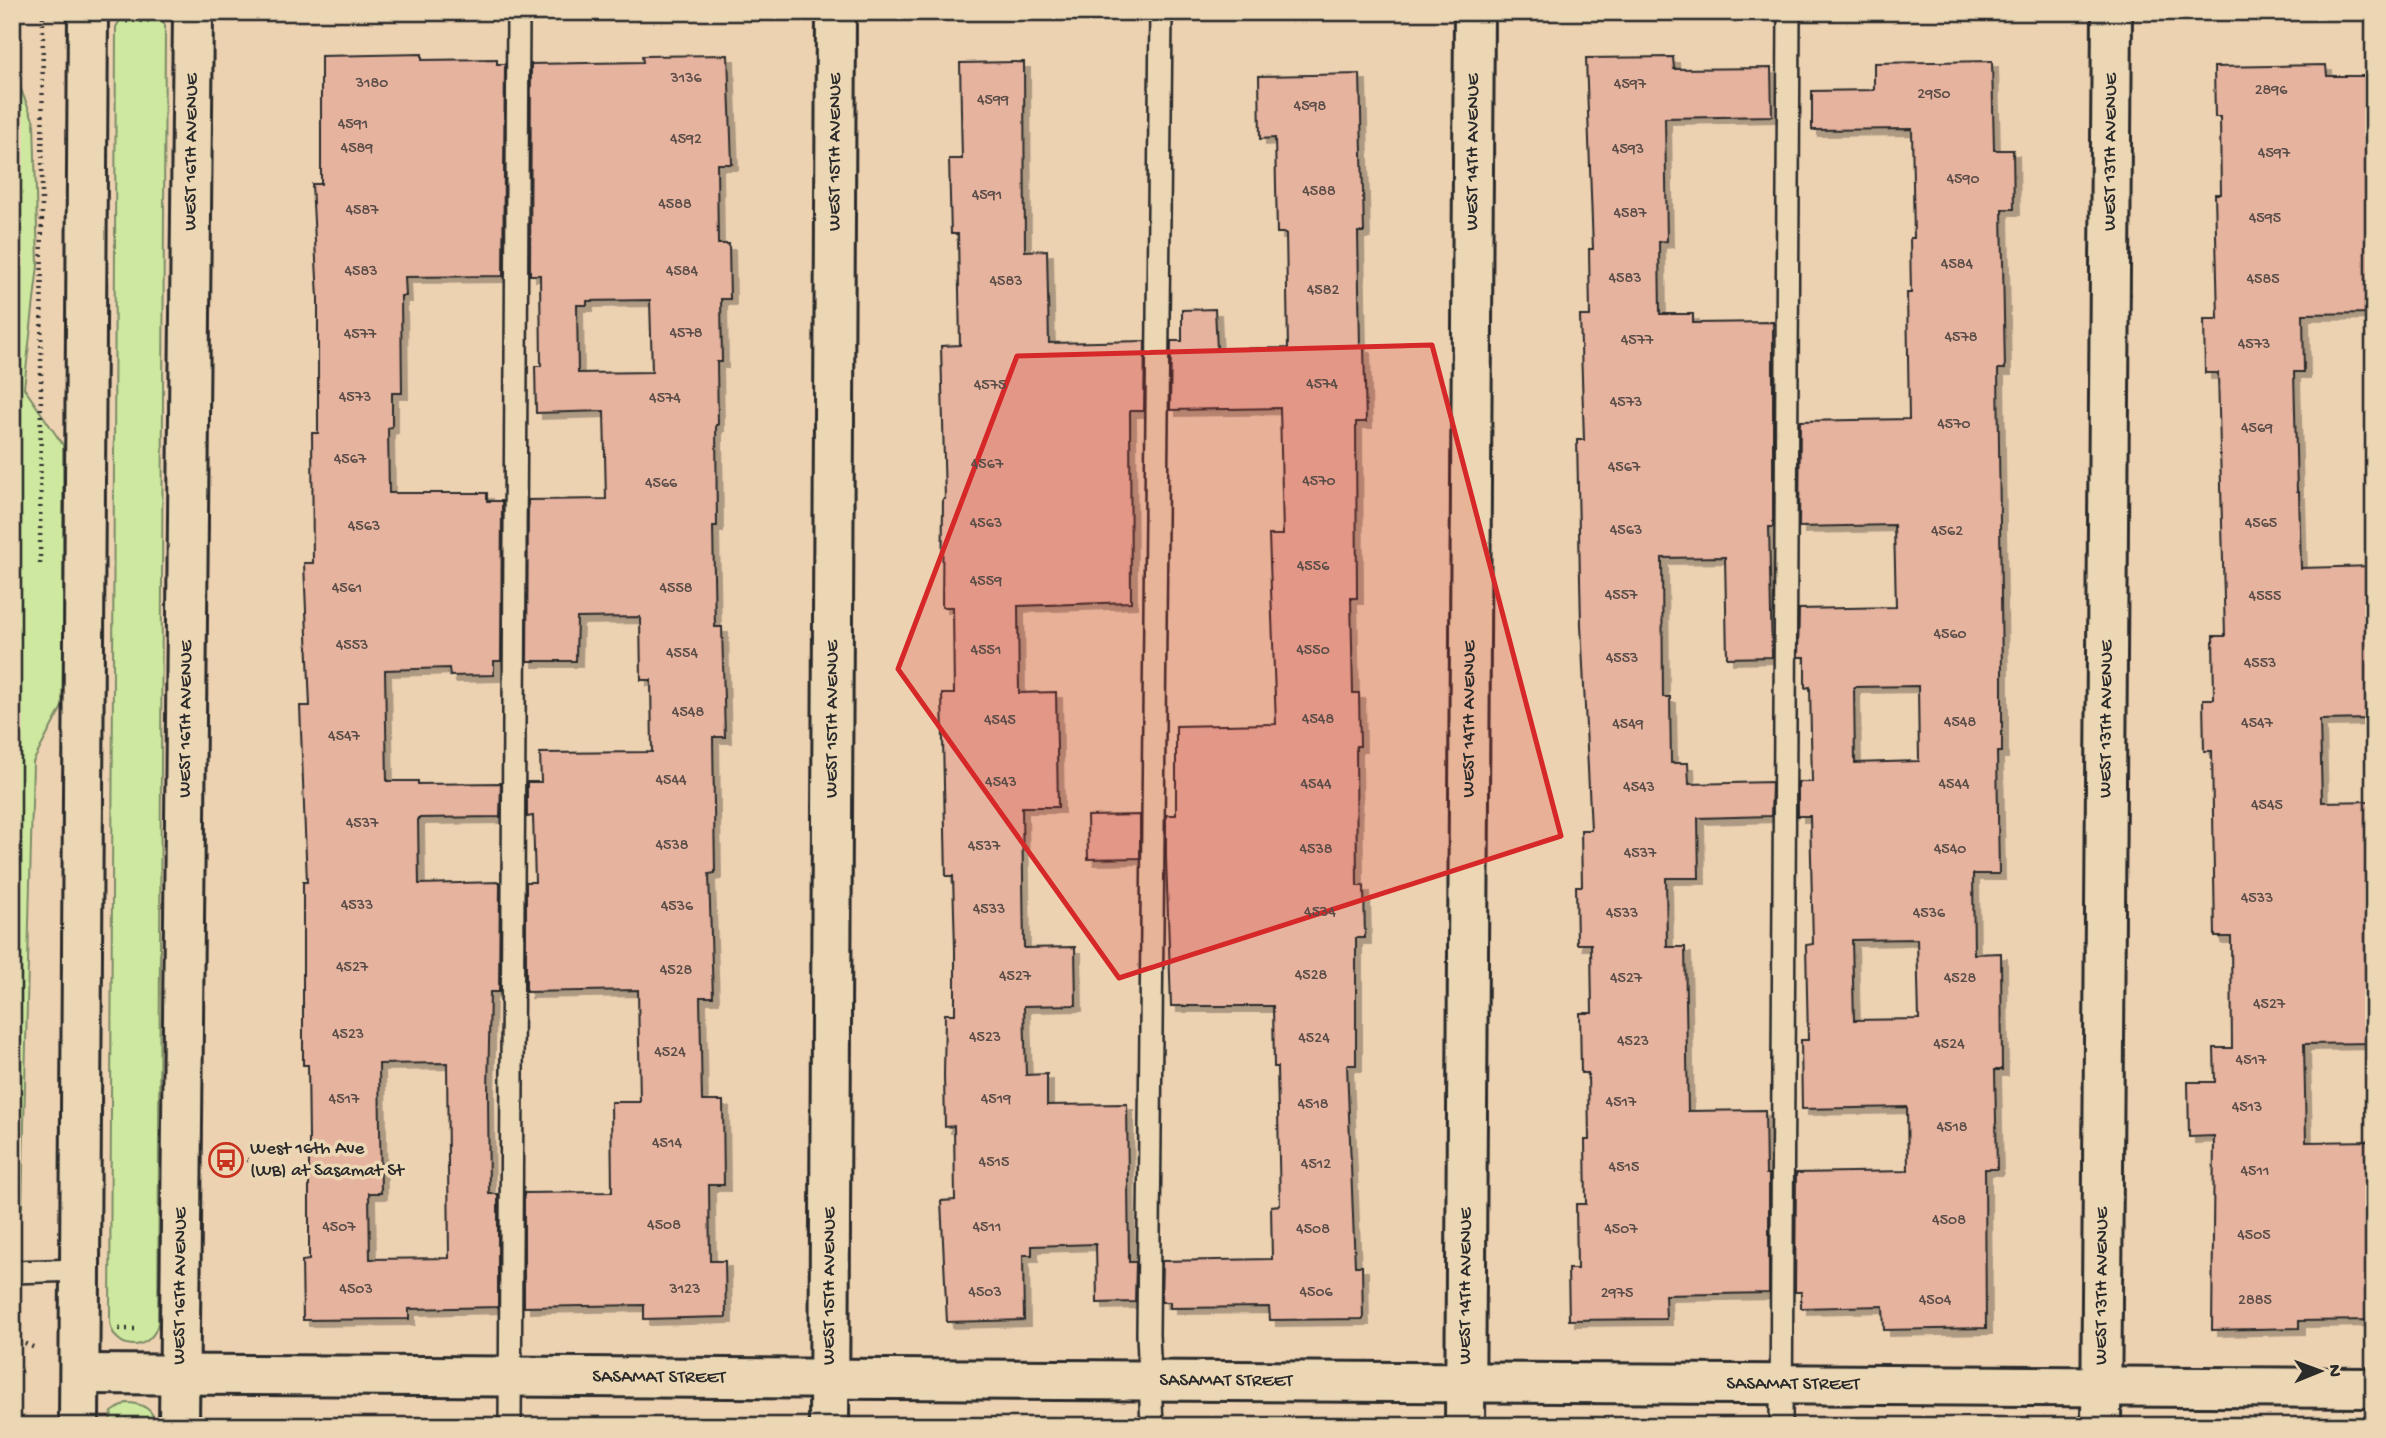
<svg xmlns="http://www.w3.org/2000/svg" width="2386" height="1438" font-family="'Gochi Hand',sans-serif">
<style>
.green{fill:#cee99f;stroke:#7c8a65;stroke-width:2}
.building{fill:#e6b39f;stroke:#2b2b2b;stroke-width:2;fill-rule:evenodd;filter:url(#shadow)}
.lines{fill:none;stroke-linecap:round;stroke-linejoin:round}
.service-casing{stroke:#2b2b2b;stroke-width:26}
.minor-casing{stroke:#2b2b2b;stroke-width:44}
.secondary-casing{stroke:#2b2b2b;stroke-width:44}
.path{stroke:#2b2b2b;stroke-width:4.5;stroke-dasharray:2 5;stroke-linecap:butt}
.service{stroke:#ecd7b5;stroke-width:21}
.minor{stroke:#ecd7b5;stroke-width:38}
.secondary{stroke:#ecd7b5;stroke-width:38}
.marked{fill:#d62828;fill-opacity:0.2;stroke:#d62828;stroke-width:5;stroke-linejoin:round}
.labels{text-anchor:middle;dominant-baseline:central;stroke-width:7;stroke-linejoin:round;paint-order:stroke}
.number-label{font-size:16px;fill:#5a4d48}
.street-label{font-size:19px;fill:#2b2b2b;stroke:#ecd7b5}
.poi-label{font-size:19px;fill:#2b2b2b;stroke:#ecd7b5;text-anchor:start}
</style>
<defs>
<filter id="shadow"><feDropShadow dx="6" dy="6" stdDeviation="0" flood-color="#0004"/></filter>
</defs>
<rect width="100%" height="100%" fill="#edd2b2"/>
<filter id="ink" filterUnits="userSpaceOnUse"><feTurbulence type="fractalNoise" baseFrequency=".0143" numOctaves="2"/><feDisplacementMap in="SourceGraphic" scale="14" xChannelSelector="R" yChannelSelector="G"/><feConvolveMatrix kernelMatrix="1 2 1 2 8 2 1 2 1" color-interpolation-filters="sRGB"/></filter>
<g filter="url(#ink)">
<path class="green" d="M12,12H17V80L34,122L38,265L24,388L63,445L64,703L33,762L22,1206L12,1236Z
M125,12H157L165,25L158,1323C152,1352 114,1353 110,1322L116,27Z
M126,1403C142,1403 154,1409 156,1426H109L112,1412Z"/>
<path class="building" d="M422,54V60L497,59V64H505L503,276L405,277L406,296H401L402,393H392V427L388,428L389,493H487V501H502L501,661H494V675L450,676L449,668L385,670L387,781H418V784L501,783L500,817L418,818L419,884L500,882L499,992H490L488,1093L489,1194H498V1307L409,1309V1319L303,1320L302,1261L309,1260V1138L308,1065H303V882H307L300,706H310L304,563H313L312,433H318V298L312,184H321V56ZM447,1063L449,1258L370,1259L369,1193H381L379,1064Z
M728,55L732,164H717L718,244H729L730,299H721L722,362H717L718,425H716L717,526H713L715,627H722L725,737H713L715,873L709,874L713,997H700L702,1101H723L724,1185H709L710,1261H725L726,1317L644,1319V1305L524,1307V1193L612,1192L611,1102H640L638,990L526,992V882H535L533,816L527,817V782H541L540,753L652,752L651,680H641L640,617L577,618L576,661H527L528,500L606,499L604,411L536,413L535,366H541L540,275H530L531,64L643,62L642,56ZM650,300L652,372L578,373L577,305H587V301Z
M1673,57L1674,69L1771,68L1772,116L1665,118L1667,241L1659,242L1660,314H1693V323L1773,322V527H1769L1772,657L1727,658L1725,557L1662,558L1663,697H1670L1671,763H1688L1689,784L1772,782L1771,816L1698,818L1699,878H1666L1667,947H1685L1688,1111L1765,1110L1766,1174H1769V1293L1665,1295L1666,1319L1569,1320L1568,1269H1577L1576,1204H1586L1585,1140H1589L1588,1073H1581L1580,1013H1592L1591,944H1577L1576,886H1582L1581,830H1591L1581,625L1577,440H1584L1580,316H1590L1589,249H1593L1586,58Z
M1992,61L1994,150H2013L2014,209H2002L2005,369H1998L2002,673V752H1997L1999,874H1973L1974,954L2001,953L2002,1070H1995L1997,1169H1985L1986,1328L1884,1330L1883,1306L1801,1308V1292H1795L1796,1173L1908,1171L1907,1107L1802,1109L1801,1040H1808L1806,945L1813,944L1810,816H1798V782H1812L1810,687L1805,688V657H1798L1799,609L1896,607L1894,525L1799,527L1800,421L1909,419L1907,293H1911L1910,238H1914L1912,129L1812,130V91L1874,90V63ZM1918,686L1919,761L1855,763L1854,687ZM1917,939L1919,1019L1854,1020L1852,940Z
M1024,62L1025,251L1047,250L1049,343L1145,341L1144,411H1130L1131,602L1018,606L1019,693L1056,692L1058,807H1022L1024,948L1075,947L1076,1005L1024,1006L1026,1075L1047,1074V1105L1127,1104L1129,1262H1136L1135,1302L1097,1303L1096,1244L1032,1246V1255H1023L1024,1320L947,1322L941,1201L955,1200L954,1126L945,1127L944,1076L945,1014H955V949L953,876H946L942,694H954L953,607H942L943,499H945L941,346L960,345L958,234H951L949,159H962L960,63Z
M2326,65L2327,76H2374V313L2303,314L2304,372H2294L2297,492H2299L2301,568L2374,566V719L2320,720L2322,802L2374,801V1043L2304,1044L2306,1142L2374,1141V1320L2299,1321V1328L2212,1330L2214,1136L2189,1137L2188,1082H2215L2214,1048H2232L2231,937H2215L2212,751H2204L2203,699H2214L2213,636H2225L2218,373H2205L2204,319H2218L2215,194H2221L2220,117H2215L2214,67Z
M1360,74L1364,232H1358L1360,347H1364L1366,422H1356L1357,598H1351L1353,693H1359L1360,746H1356L1357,886H1364L1365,938H1356V1065H1347L1355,1266H1362L1363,1319L1270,1320L1269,1307L1170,1308V1302H1161L1162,1261L1272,1259L1271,1206L1280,1205L1277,1067H1274L1273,1006H1171L1166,857V815H1176V726L1276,724L1269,535H1283L1280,408L1170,410L1171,341H1182V310L1215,309L1217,349L1288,348L1286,233H1277L1275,138L1260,139L1259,76Z
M1140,815V858L1088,859L1087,816Z"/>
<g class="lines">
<g class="service-casing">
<path id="service" d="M12,1272L80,1270
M510,1426L518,12
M1152,1426L1148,1334L1161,12
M1781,1426L1789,12"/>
</g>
<g class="minor-casing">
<g id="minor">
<path id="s1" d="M80,1374L2374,1388"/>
<path id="s2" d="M829,1426L836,12"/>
<path id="s3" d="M1465,1426L1474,12"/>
<path id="s4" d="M2101,1426L2112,12"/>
</g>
</g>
<g class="secondary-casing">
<g id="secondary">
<path d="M79,1426L88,12"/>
<path id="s5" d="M179,1426L193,12"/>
</g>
</g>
<path class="path" d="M126,21L153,20
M40,564L43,12
M226,1160H248
M119,1329H138
M12,1338L35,1348
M118,1419L141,1420"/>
<use href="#service" class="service"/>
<use href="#minor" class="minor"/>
<use href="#secondary" class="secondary"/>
</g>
</g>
<path class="marked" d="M1432,345L1561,836L1119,978L898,669L1017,356Z"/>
<defs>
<g id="bus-ring" transform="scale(1.75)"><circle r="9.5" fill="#ecd7b5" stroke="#c8321e" stroke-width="1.5"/><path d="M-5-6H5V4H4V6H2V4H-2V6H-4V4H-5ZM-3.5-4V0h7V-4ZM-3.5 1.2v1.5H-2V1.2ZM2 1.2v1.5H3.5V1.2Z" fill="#c8321e"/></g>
</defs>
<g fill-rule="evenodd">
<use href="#bus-ring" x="226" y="1160"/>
</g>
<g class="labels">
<g class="number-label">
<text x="686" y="79">3136</text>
<text x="372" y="84">3180</text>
<text x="1630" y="85">4597</text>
<text x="2271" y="91">2896</text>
<text x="1934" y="95">2950</text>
<text x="993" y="101">4599</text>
<text x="1310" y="107">4598</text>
<text x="353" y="125">4591</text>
<text x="686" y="140">4592</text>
<text x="357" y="149">4589</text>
<text x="1628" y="150">4593</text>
<text x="2274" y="154">4597</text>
<text x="1963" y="180">4590</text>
<text x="1319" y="192">4588</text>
<text x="987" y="196">4591</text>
<text x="675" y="205">4588</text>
<text x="362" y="211">4587</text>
<text x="1630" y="214">4587</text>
<text x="2265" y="219">4595</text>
<text x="1957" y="265">4584</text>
<text x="361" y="272">4583</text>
<text x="682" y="272">4584</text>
<text x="1625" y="279">4583</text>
<text x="2263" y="280">4585</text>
<text x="1006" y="282">4583</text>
<text x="1323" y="291">4582</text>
<text x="686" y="334">4578</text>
<text x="360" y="335">4577</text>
<text x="1961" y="338">4578</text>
<text x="1637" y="341">4577</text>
<text x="2254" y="345">4573</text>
<text x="1322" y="385">4574</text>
<text x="990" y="386">4575</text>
<text x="355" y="398">4573</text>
<text x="665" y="399">4574</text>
<text x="1626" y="403">4573</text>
<text x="1954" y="425">4570</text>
<text x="2257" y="429">4569</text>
<text x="350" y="460">4567</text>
<text x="987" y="465">4567</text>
<text x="1624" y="468">4567</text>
<text x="1319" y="482">4570</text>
<text x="661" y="484">4566</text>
<text x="986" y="524">4563</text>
<text x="2261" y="524">4565</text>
<text x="364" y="527">4563</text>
<text x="1626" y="531">4563</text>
<text x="1947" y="532">4562</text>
<text x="1313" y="567">4556</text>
<text x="986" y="582">4559</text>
<text x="347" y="589">4561</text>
<text x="676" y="589">4558</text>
<text x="1621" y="596">4557</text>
<text x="2265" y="597">4555</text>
<text x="1950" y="635">4560</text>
<text x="352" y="646">4553</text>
<text x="986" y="651">4551</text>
<text x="1313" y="651">4550</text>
<text x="682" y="654">4554</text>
<text x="1622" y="659">4553</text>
<text x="2260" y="664">4553</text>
<text x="688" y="713">4548</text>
<text x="1318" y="720">4548</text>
<text x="1000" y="721">4545</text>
<text x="1960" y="723">4548</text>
<text x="2257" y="724">4547</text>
<text x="1628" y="725">4549</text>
<text x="344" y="737">4547</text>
<text x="671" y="781">4544</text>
<text x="1001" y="783">4543</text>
<text x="1316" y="785">4544</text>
<text x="1954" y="785">4544</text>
<text x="1639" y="788">4543</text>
<text x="2267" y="806">4545</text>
<text x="362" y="824">4537</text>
<text x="672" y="846">4538</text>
<text x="984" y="847">4537</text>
<text x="1316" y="850">4538</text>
<text x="1950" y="850">4540</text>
<text x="1640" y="854">4537</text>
<text x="2257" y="899">4533</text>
<text x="357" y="906">4533</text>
<text x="677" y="907">4536</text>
<text x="989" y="910">4533</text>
<text x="1320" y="913">4534</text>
<text x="1622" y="914">4533</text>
<text x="1929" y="914">4536</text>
<text x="352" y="968">4527</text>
<text x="676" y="971">4528</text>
<text x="1311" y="976">4528</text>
<text x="1015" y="977">4527</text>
<text x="1626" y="979">4527</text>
<text x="1960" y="979">4528</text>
<text x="2269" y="1005">4527</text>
<text x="348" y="1035">4523</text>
<text x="985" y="1038">4523</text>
<text x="1314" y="1039">4524</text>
<text x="1633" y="1042">4523</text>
<text x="1949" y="1045">4524</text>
<text x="670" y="1053">4524</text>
<text x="2251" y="1061">4517</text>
<text x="344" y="1100">4517</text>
<text x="996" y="1100">4519</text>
<text x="1621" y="1103">4517</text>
<text x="1313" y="1105">4518</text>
<text x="2247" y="1108">4513</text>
<text x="1952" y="1128">4518</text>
<text x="667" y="1144">4514</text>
<text x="994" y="1163">4515</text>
<text x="1316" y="1165">4512</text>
<text x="1624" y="1168">4515</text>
<text x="2255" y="1172">4511</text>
<text x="1949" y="1221">4508</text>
<text x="664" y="1226">4508</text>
<text x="339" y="1228">4507</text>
<text x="987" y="1228">4511</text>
<text x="1313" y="1230">4508</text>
<text x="1621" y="1230">4507</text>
<text x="2254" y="1236">4505</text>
<text x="356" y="1290">4503</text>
<text x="685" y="1290">3123</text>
<text x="985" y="1293">4503</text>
<text x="1316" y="1293">4506</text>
<text x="1617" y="1294">2975</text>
<text x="1935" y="1301">4504</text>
<text x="2255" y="1301">2885</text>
</g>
<g class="street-label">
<text stroke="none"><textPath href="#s5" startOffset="1274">WEST 16TH AVENUE</textPath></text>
<text stroke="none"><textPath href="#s2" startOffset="1274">WEST 15TH AVENUE</textPath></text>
<text stroke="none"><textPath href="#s3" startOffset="1274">WEST 14TH AVENUE</textPath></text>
<text stroke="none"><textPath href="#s4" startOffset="1274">WEST 13TH AVENUE</textPath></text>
<text stroke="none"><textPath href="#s5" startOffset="707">WEST 16TH AVENUE</textPath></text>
<text stroke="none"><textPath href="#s2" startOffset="707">WEST 15TH AVENUE</textPath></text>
<text stroke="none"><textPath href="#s3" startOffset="707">WEST 14TH AVENUE</textPath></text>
<text stroke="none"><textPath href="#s4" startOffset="707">WEST 13TH AVENUE</textPath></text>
<text stroke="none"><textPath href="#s5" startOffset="140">WEST 16TH AVENUE</textPath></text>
<text stroke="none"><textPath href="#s2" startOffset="140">WEST 15TH AVENUE</textPath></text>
<text stroke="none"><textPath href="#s3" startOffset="140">WEST 14TH AVENUE</textPath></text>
<text stroke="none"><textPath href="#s4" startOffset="140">WEST 13TH AVENUE</textPath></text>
<text stroke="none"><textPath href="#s1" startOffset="579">SASAMAT STREET</textPath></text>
<text stroke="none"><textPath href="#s1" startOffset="1146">SASAMAT STREET</textPath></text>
<text stroke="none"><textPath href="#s1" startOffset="1713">SASAMAT STREET</textPath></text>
</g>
<g class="poi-label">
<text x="250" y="1149">West 16th Ave<tspan x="250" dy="22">(WB) at Sasamat St</tspan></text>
</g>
</g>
<rect width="2386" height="1438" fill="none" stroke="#ecd7b5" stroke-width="42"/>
<rect x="21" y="21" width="2344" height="1396" fill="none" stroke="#2b2b2b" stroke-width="2.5" filter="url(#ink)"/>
<g transform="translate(2320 1371) rotate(89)" stroke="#ecd7b5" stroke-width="5" paint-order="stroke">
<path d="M0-5L12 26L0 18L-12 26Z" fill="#2b2b2b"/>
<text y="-10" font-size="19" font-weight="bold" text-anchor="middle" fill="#2b2b2b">N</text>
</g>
</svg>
